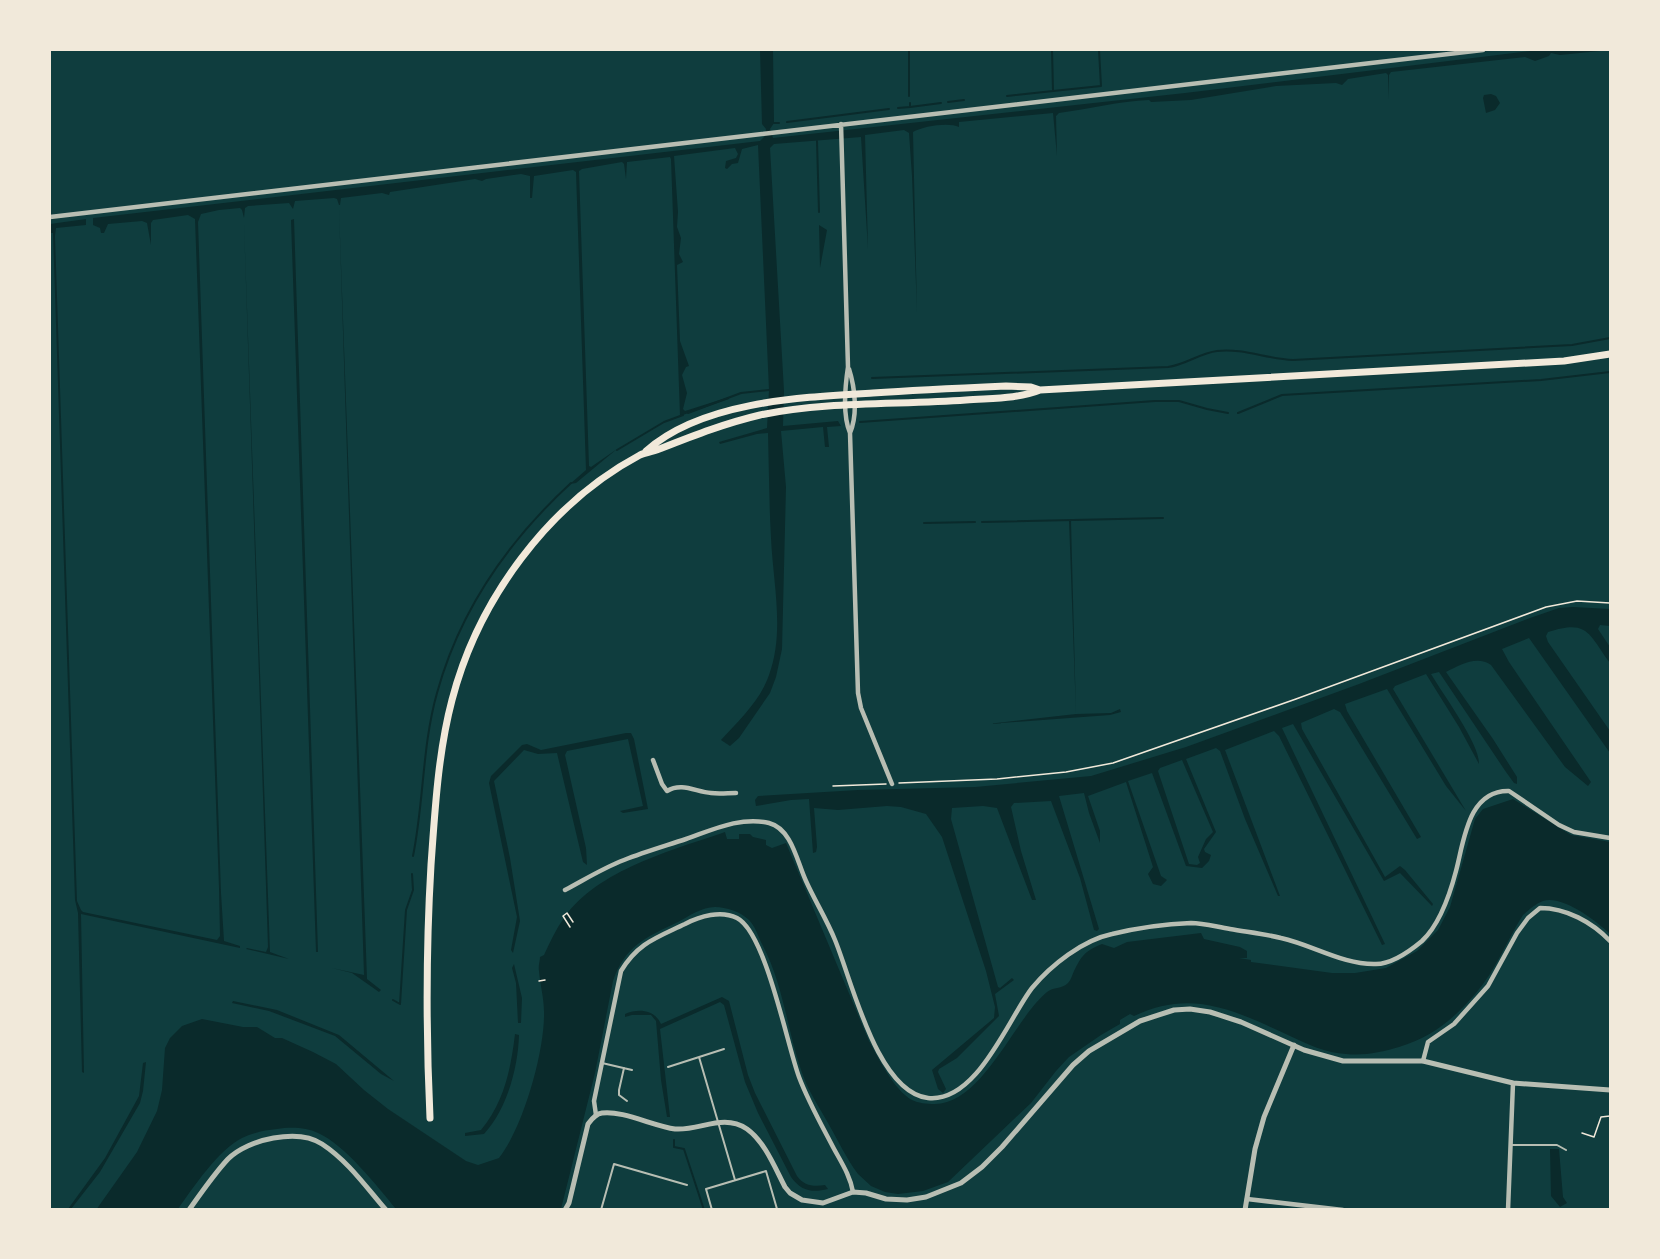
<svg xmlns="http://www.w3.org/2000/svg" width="1660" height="1259" font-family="Quicksand,sans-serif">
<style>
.water{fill:#0a2a2b;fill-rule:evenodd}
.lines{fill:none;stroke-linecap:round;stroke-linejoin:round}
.stream{stroke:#0a2a2b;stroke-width:2}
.path{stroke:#f1e9da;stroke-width:1.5}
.service{stroke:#b8beb3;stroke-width:2}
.minor{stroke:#b8beb3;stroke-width:4.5}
.tertiary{stroke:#b8beb3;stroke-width:5}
.primary{stroke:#f1e9da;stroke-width:7}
</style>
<rect width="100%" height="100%" fill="#0f3d3e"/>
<path class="water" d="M760,50H773L774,123L770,129L773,138L1185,93L1539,50H1610L1560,55L1551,53L1549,56L1535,61L1525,57L1391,72L1389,75V99L1388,75L1386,73L1348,79L1342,85L1336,83L1276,86L1191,100L1151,102L1149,100C1119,101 1089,109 1059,113L1056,116L1057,156L1053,113L959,122V127C949,122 923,126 913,132L917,312L912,176L909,133L904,130L865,135L868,249L861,137L774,144L770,148L784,391L783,426L838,421L841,426L827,427L829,447H825L823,427L781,431L786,487L782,649L776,677L770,693L739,738L730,746L721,740C739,720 760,701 769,675C785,632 773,583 771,538C769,503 769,468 768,433L757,434L720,444L719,442L767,428L769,390L758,145L742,149L738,163L732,164L727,169L725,168L726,161L736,158L738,154L735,148L674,156L678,212L677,227L681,238L679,254L683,262L677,265L680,341L689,366L686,367L682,375L687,393L683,409L685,411L729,397V399L680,416L671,159L670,157L627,162L626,179L624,164L622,162L582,169L579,171L589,466L591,467L617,449L576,483L570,484L586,470L576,172L573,170L534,176L532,198H530V176L521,174L486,179L482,181L475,179L390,192L389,195L382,193L341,198L340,205H339L337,199L334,198L295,201L293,209L289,203L248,206L245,208L244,218L242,210L240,208L219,210L201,214L198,222L221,893L224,941L240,946V948L81,914L84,1073L82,1072L78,913L75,900L53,233H50V224L86,219V225L56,228L55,236L77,901L81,910L83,912L217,940L220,936L219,888L195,219L188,215L153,220L151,223V245L147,223L142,221L108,224L104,233H101L100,228L93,225V218L760,141L765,136L766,129L762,124Z
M1491,94L1496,96L1500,103L1495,110L1486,113L1483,98L1484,95Z
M339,209L367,979L381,990L379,992L352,973L332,968L364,975Z
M294,219L318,952H316L291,220Z
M244,224L270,952L289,959L246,949L247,948L266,952L268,947Z
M819,225L827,230L820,268Z
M1069,520L1071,521L1076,714L1111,713L1120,709L1121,712L1110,715L988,724L1076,714Z
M1573,607L1610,609V626L1600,625L1598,629L1610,647V663C1588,633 1588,619 1548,632L1546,636L1548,642L1610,731V753L1529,638L1502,649L1509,662L1591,782L1588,786L1565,767L1491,665C1477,655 1460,665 1446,672L1493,739L1517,777V784L1514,783L1506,772L1439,672L1431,674C1442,693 1480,744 1479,764L1459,727L1426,674L1395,686L1393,689L1466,811L1446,786L1387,689L1345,704L1347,711L1421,837L1417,839L1340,712L1334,709L1301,723L1302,729L1385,877L1400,866L1405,870L1433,904L1432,906L1400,873L1384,881L1293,724L1282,728L1385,944L1382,945L1279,736L1274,731L1225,750L1280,896H1278L1245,819L1220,751L1216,748L1186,759L1216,832L1204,849L1205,852L1211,855L1209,861L1202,868L1186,866L1152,773L1128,781L1161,876L1167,880L1161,886L1153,884L1148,874L1153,867L1126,782L1088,796L1100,831V843L1089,813L1084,793L1059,796L1099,929L1097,931L1094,930L1080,878L1051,801L1014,803L1011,807L1021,851L1036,900H1032L997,808L983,806L952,808L951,819L998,987L1000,988L1012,978L1014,980L995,994L999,1016L957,1058L939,1069L938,1072L946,1089L943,1093L938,1089L932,1070L994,1018L995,1007L986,971L942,837L926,814L901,807L887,806L838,810L814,808L817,847L816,852L813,853L809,799L791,800L756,806L755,800L758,796L858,790L975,787L1091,776L1186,747L1359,684L1530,618L1559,608ZM1182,760L1213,832L1206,839L1198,857L1200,863L1197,865L1189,864L1158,771L1160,768Z
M626,733H631L634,739L648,809L623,813L620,811L643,806L628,739L567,751L565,755L586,848L587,865L583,862L557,753L538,754L524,750L494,781L510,858L520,921L513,953L511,950L517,917L489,783L491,776L522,745L527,744L541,750Z
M1513,799L1571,835L1610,842V934C1596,921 1563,895 1543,901C1535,904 1529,910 1523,915C1507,940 1496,970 1476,993C1454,1019 1432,1037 1399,1047C1382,1052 1364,1056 1346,1054C1326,1053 1307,1044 1290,1036C1236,1011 1192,988 1134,1016L1130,1014L1120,1020V1024L1101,1035L1069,1057L1056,1071L1031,1103L948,1182L923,1191L898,1194L885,1192L871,1186L858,1174C846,1158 838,1140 828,1123C820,1108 810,1094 804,1078C787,1033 785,988 762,944C758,936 755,926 749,920C741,912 726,907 715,907C702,907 689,916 678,922C646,937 625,946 613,981L595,1073L561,1209H396C378,1187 344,1144 318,1133C306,1127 290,1127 277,1129C265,1130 253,1133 242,1138C219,1149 192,1189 178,1209L96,1210L137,1152L157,1111L162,1090L165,1048L170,1038L182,1026L202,1019L243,1027H257L275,1038H282L313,1052L336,1064L364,1090L388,1109L466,1161L478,1165L499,1158C523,1128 545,1051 544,1012C544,998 540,984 539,971C538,966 540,961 540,957L544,955C550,942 556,929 564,918C597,870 673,850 725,832L727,839H739V834H750L753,837L766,840V845L772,848L786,843L869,1041C879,1059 894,1090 912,1100C918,1103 927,1104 934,1104C982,1105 1014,1019 1047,992C1053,987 1062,989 1068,983C1071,980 1072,975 1074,971C1082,955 1085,951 1102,944L1114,948L1127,942L1201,933L1204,939L1240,947L1247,951V958H1239L1251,960V962L1332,973H1355L1386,968L1417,951L1438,930L1450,907L1475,819L1483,809Z
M514,964L522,998L521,1023H518L516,983L512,968Z
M722,997L729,1001L748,1075L755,1093L797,1176C804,1186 814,1187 825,1185L828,1189C812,1193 801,1191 791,1177L758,1113L745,1082L724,1005L720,1002L660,1029L670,1117H667L661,1080L656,1021L651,1015H632L625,1017V1014C639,1008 655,1010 661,1024Z
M233,1001L277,1010L339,1035L394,1081L381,1074L335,1036L269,1011L232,1003Z
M515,1034L519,1035C518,1068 507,1109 484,1134L465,1136V1133L481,1130C504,1103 511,1068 515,1034Z
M146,1062L143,1091L140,1103L100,1172L71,1209H68L105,1158L139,1096L143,1063Z
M1550,1149H1559L1563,1197L1567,1203L1560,1207L1551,1196Z"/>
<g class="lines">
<path class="stream" d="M909,50V96
M1053,91L1101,86L1099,50
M1007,96L1053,91L1052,50
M948,102L964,100
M910,107L941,103
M898,108L910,107V103
M787,122L889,109
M774,123H779
M817,141L819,212
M872,378L1168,367C1185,365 1200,353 1217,351C1243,348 1267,359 1293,360L1572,345L1610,338
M688,413L741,393L769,390
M1238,413L1282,395L1541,380L1610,372
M860,422L1155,401H1179L1207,409L1228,413
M617,450L664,422L683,415
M982,522L1163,518
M924,523L975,522
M413,856C424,802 422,746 437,693C460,609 508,541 571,483
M393,1000L400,1004L406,910L413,890L412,874
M674,1140V1147L684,1149L704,1210"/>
<path class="path" d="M899,783L997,779L1066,772L1113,763L1296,699L1546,607L1577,601L1610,603
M833,786L886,784
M570,927L563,916L567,913L573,922
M539,981L545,980
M1582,1133L1594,1137L1601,1117L1610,1116"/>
<path class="service" d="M699,1057L735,1180
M602,1063L632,1070
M668,1067L724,1049
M624,1068L619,1090V1095L627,1101
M1510,1145H1557L1566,1150
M601,1210L614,1164L687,1185
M712,1210L706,1189L766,1171L777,1209L775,1210"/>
<path class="minor" d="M841,124L848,367C845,387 842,414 850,433L858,693L861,708L892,784
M50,217L1483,50
M849,369C855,388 858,414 850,433
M653,760L662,784L667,791C682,782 696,792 711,793C719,794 728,793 736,793
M565,890C584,880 603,868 624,860C644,852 665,846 686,839C712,830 741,816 769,823C792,829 797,862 806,881C815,901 827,920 835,940C852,981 877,1092 928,1098C977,1103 1008,1019 1032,988C1051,965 1083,940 1112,934C1137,928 1165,924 1191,923C1204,923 1217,927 1230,929C1247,932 1265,934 1281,938C1313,945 1343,965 1376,964C1391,964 1410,951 1422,941C1440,924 1450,894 1456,871C1464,841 1468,790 1509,791L1559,825L1574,832L1610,838
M1423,1061L1428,1042L1454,1024L1488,986L1517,933L1528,918L1540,908C1566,908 1592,922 1610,941
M596,1115L594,1101L621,971C638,943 656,938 685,924C700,916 721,910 737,918C766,933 787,1045 799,1077C808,1101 821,1124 833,1147C841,1162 850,1175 853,1192
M1247,1199L1343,1210
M1508,1210L1513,1083"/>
<path class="tertiary" d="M189,1210C201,1193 214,1174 228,1159C248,1139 298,1128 322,1144C348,1161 366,1187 386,1210
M565,1210L569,1203L588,1124C591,1120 595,1114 602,1113C621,1110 654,1126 675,1129C700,1131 723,1113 747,1129C765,1142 775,1168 785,1187L790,1193L802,1200L823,1203L853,1192L866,1193L886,1199L907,1200L926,1197L961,1183L982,1167L1002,1147L1073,1065L1089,1051L1140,1021L1174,1010L1190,1009L1210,1012L1241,1022L1304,1050L1343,1061H1423L1513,1083L1610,1090
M1245,1210L1255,1149L1264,1117L1294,1045"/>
<path class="primary" d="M646,451C702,401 803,397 873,393C918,390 962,388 1006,386L1031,387L1040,390
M430,1118C426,1033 426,949 431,865C435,810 438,753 452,700C478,600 548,504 640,455C647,452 655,451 662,448C695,435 726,423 760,415C827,401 898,405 966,400C990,398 1018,399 1040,390L1564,361L1610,354"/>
</g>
<rect width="1660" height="1259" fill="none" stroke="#f1e9da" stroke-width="102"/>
</svg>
